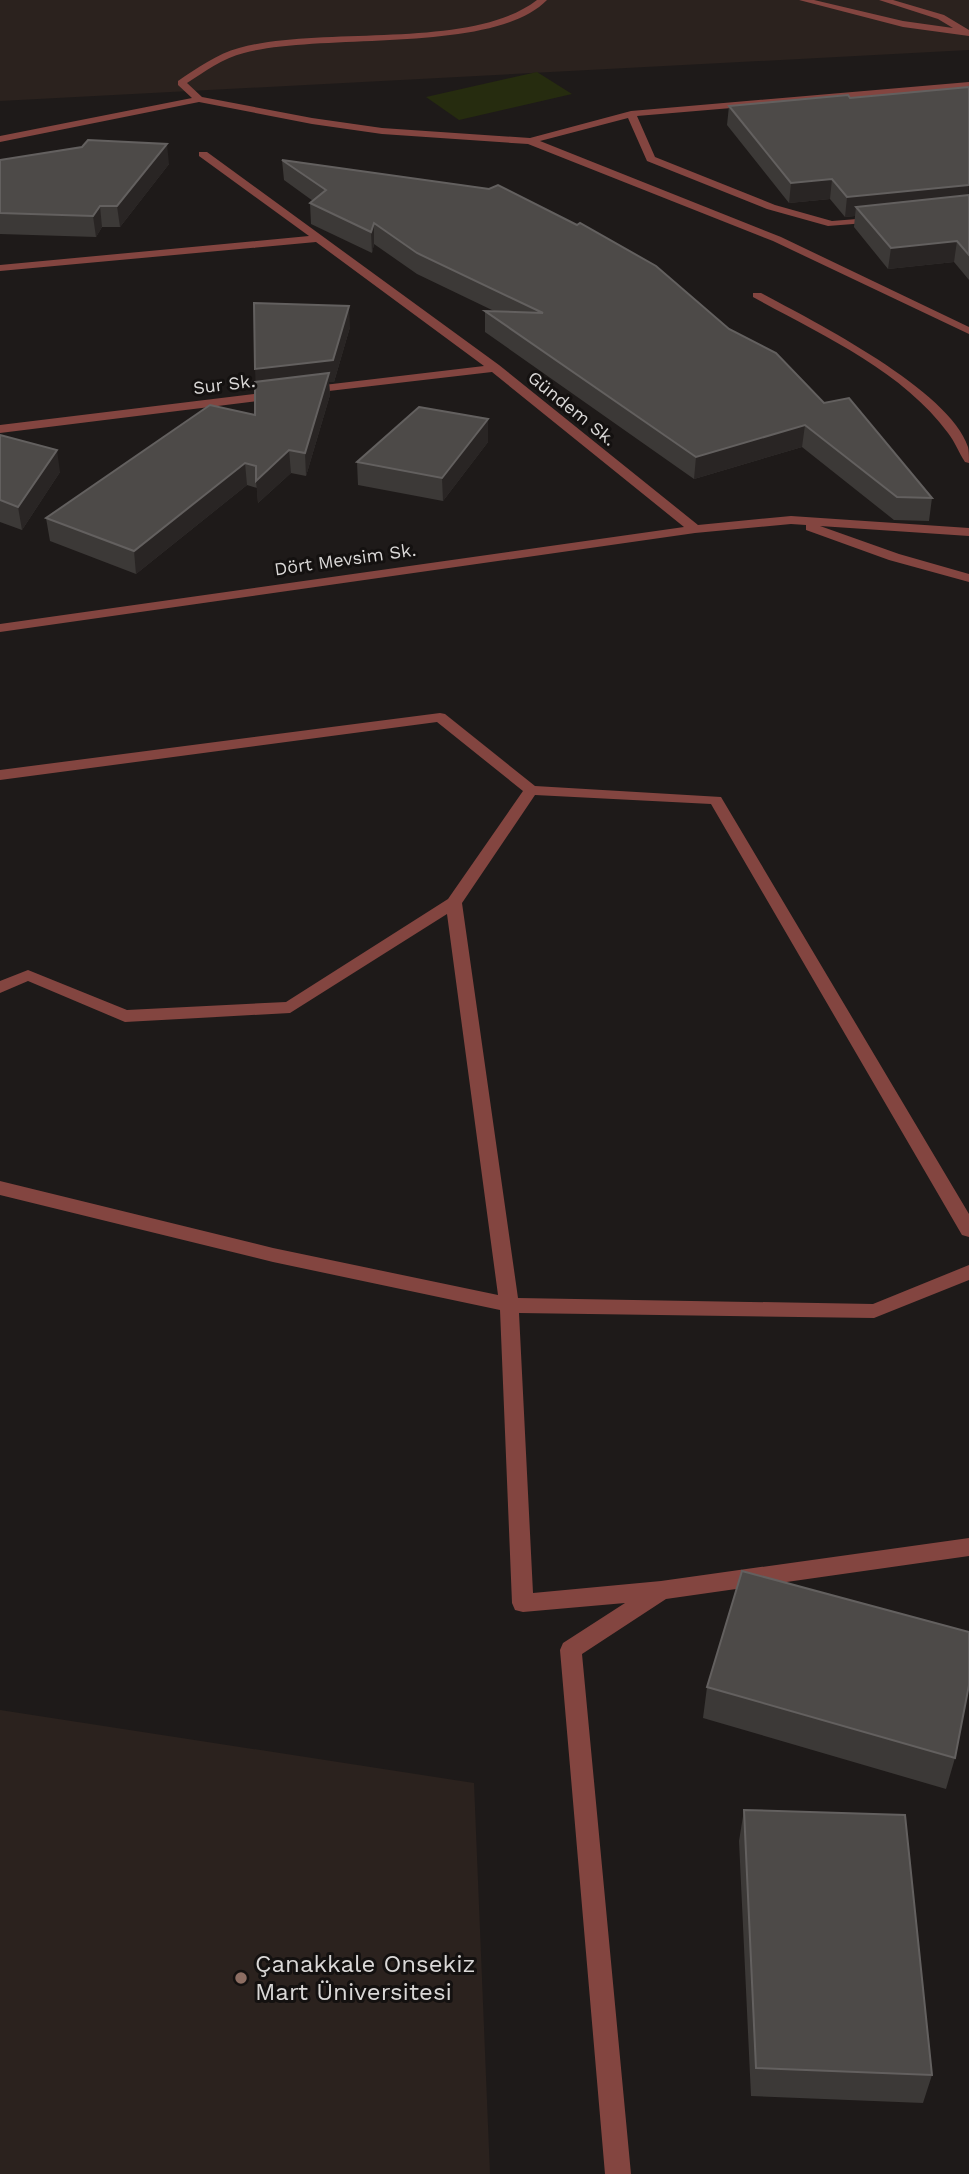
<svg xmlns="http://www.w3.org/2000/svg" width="969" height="2174" font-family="'Work Sans',sans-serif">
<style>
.built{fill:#2b221e}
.green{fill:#262c0f}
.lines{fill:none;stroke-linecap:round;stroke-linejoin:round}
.minor{fill:#834540;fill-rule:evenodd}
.wall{fill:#3c3937}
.shaded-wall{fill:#292524}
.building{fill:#4d4a48;stroke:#63605f;stroke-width:2}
.education-dot{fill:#8d6e63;stroke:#141110;stroke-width:2.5}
.labels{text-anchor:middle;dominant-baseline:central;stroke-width:6;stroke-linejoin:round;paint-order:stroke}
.far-street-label{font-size:18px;fill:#dad8d7;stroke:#141110}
.near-poi-label{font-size:24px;fill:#dad8d7;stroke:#141110;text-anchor:start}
</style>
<rect width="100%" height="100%" fill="#1e1a19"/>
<path class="built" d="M0,0H969V50L0,101Z
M0,1710L474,1783L490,2174H0Z"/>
<path class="green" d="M537,72L572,94L459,120L426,97Z"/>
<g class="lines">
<path class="minor" d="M537,0H547C493,55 321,32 244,53C223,58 204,72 187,83L202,97L312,118L382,128L530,138L631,111L969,82V88L637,116L655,157L775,205L832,221L882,217V221L878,222L828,226L767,209L647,161L628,118L540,141L781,237L969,327V334L773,241L528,144L382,134L312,124L199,102L0,142V136L192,98L178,85V81C197,68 217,54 239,48C322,25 471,51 537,0Z
M799,0H814L903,21L953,28L938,19L879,0H893L944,15L969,30V36L903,27Z
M199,152H207L499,365L698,525L791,516L969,528V536L820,526L899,554L969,574V582L889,560L806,530V525L791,524L695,533L0,632V624L684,527L492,372L303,394V388L307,387L484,366L316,242L0,271V265L309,236L199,156Z
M753,293H761C813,321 950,390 968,447C969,451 969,458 969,463L965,462C959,453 955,442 948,433C902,370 820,334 753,297Z
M279,391L285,395L283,398L0,433V425Z
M440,713L445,714L535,786L721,797L969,1214V1237L962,1235L711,804L535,795L462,903L518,1298L873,1304L969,1265V1280L874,1318L519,1313L533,1593L661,1581L969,1538V1556L666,1599L582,1654L631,2174H605L560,1650L563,1643L625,1603L523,1612L515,1610L512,1603L500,1310L273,1262L0,1195V1181L273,1248L498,1295L447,914L290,1013L125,1022L28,981L0,993V981L28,970L127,1010L286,1002L448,899L523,791L437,722L0,780V770Z"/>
</g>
<path class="wall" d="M969,87V280L954,262L888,269L854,227L855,216L845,217L830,199L789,203L727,125L729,106L850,98Z
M0,160L169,164L120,227H102L96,237L0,234Z
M282,160L729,329L824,403L932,498L929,521L894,520L802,447L694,479L485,332V311H494L417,274L374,244L372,253L311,224L310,203L313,201L284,180Z
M350,327L334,382H329L330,395L306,476L291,473L258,503L257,488L247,485L136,574L50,541L46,518L255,415L256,382Z
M0,435L60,472L22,530L0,522Z
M488,442L443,501L358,485L357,462Z
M707,1687L955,1758L946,1789L703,1718Z
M744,1810L932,2075L923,2103L751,2096L739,1841Z"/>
<path class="shaded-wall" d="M167,144L169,164L120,227L117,206Z
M832,179L830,199L789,203L791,183Z
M969,185V205L856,207L855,216L845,217L847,197Z
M100,206L102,227L96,237L93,216Z
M374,223V244L372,253L371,232Z
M957,241L954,262L888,269L891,248Z
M349,306L350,327L334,382H329L330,395L306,476L305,453L256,391L255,369Z
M488,419V442L443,501L442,478Z
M805,425L802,447L694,479L696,457Z
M57,450L60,472L22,530L18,507Z
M289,450L291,473L258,503L256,481Z
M245,463L247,485L136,574L134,551Z"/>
<path class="building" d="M969,87V185L847,197L832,179L791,183L729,106L848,95L850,98Z
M88,140L167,144L117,206H100L93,216L0,213V160L82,147Z
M282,160L489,189L498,185L577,225L580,223L656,266L729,329L776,353L824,403L849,398L932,498L897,497L805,425L696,457L485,311L543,313L417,253L374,223L371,232L310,203L326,190Z
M969,195V255L957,241L891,248L856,207Z
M254,303L349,306L333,360L255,369Z
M329,373L305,453L289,450L256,481V466L245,463L134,551L46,518L210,405L255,415V382Z
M419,407L488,419L442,478L357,462Z
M0,435L57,450L18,507L0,500Z
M742,1571L969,1632V1685L955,1758L707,1687Z
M744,1810L905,1815L932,2075L756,2068Z"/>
<circle class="education-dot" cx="241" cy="1978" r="7"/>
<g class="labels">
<g class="far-street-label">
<text transform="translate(224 384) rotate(-7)">Sur Sk.</text>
<text transform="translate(572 408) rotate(39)">Gündem Sk.</text>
<text transform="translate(345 559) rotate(-8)">Dört Mevsim Sk.</text>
</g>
<g class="near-poi-label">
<text x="255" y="1964">Çanakkale Onsekiz<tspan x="255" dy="28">Mart Üniversitesi</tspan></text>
</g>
</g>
</svg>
